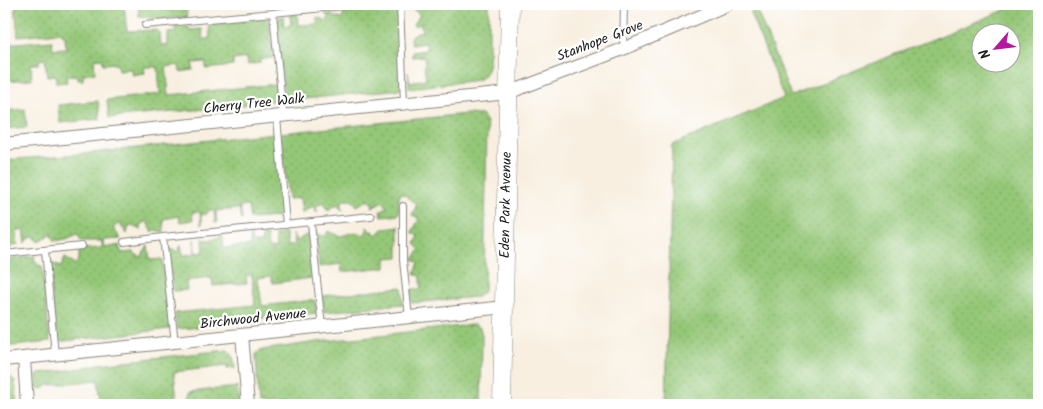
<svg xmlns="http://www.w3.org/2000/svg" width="1043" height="409" font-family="Kalam,sans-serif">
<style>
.green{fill:url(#green-dots);stroke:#58724a;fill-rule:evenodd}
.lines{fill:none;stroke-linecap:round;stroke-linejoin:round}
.lane-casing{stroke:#8a867e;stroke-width:8}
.street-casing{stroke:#8a867e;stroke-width:14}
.secondary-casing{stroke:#8a867e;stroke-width:19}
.lane{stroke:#fff;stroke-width:6}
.street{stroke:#fff;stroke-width:12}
.secondary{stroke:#fff;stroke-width:18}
.labels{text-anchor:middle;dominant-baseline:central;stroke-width:4.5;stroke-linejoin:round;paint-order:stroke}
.street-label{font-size:14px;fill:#1c1c1c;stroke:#fff}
</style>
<defs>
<pattern id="green-dots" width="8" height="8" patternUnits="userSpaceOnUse" patternTransform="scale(1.25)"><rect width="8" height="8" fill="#94c777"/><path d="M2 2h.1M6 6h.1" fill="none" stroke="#7faa66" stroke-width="1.8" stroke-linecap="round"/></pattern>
</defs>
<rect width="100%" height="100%" fill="#fff"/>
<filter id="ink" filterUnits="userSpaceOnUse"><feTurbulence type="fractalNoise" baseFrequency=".02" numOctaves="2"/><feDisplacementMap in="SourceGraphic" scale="10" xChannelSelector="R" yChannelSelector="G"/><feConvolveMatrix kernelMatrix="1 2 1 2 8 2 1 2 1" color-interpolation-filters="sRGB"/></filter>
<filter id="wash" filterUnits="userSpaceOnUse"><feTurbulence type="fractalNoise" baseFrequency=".0096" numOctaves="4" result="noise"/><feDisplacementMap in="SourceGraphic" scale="20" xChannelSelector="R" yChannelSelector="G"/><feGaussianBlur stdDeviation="1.12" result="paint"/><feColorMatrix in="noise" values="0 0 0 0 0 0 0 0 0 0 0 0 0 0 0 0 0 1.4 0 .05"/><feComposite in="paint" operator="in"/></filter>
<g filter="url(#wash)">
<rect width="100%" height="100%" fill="#f8efe0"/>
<path class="green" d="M15,4H124L127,31L158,30V33H160L161,46L168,45V33L176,32L175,27H189L190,30L202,29L203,39H210L209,25L266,18L269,21L273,58L260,59V63L247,65L246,58L233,60V66L206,69V62L193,63V70L180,72L179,65L166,67L169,95L276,84L277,100L237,106L109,118L107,100L160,94L158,67H144L145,73L132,75L131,69L118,70L117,63L103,64L102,58L94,59L95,73L83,74V80H78V75L66,76L67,82L56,83V75L47,76L45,59L39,60V64H31L32,79L4,81V44L52,40L53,49L66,48L65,36L60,32L18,36Z
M138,4H188L189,10H186L187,17L156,19L139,16Z
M358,4H397L401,89L285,101L276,23L279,18L283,16L284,26L291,25L290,15L297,14L299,25L317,24V17L327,21L329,17L325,14H330L333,16L342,19L344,13L358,10Z
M415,4H489V62C487,71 485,75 478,80L409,88L408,72L410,82L426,79L424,65L425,64L424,56L412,57V52L426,50L425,42L411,44L410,38L412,35L423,30L420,24L414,26L413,24L420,15L414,10L410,9Z
M1020,4H1039V405H666L672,145L784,98L750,13L757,11L791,96ZM980,32H1010V62H980Z
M98,101L100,119L60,123L58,105Z
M25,109L27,127L4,129V111Z
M466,114L481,115L486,122L487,128L484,289C482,293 480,295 476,297L412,303L411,289H421V276L416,275L415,274L419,262L413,259L421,250L415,244L419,236L412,232L419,219L412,215L417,204L412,201L404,194H399V213L398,214L382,216L380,211L387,207L383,201L372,207L373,205L369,199L357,206L353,200H342V207L343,209L342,210L338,204L328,210L324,202L315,207L318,212L317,213L313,206L302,213L300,198L288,199L281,133Z
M274,133L281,212L278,217L250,219L248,206L240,207L242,220H241L239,209L216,211L217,223H215L214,210L207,211V214L201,215V225L200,212H192L193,220L180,222L179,216L163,219L164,232L154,230L153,232L146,221L140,225L142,230L129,225L127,234L119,223L113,228L121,239L104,240L105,248L120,245L121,253L134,252L135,254L141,257L148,246L150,260L162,259L170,329L56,342L49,266L50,262L61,267L65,258L64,257L75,265L79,259V249L102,248V241H81L78,234L66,239L55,241L51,234L39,242L35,236L26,241V243L24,230L16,231L18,244L9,248H4V161L17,159L91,153Z
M367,226L377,235L384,228L399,226V257L386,258V267L342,272L341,264L319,267L316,233L325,237L328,231L340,236L356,232L364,235L368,229L366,227Z
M249,233H251L252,243H262V236H267L268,249L276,248L275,235L285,233L287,246L294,245L292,234L296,241L308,234L312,278L273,283L271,276L258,278L262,306L315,300L317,313L244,320L191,328L177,329L175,313L255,305L252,275H246L247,283L213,286L212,278L186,281L187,290L173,291L168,248L178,252L181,245L183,255L195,254L194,239L195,240L196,253L204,252L203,239L208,240L223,236L224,248L250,246Z
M35,256L34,259L38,265L42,266L50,342L4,347V263L13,259Z
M402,287L403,304L324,312L322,296Z
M471,325H475L480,328L482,335L481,405H259L256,358V354L262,350L317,342Z
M227,350C234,355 234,360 235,368L227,369V366L174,372L177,401L190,400V392L237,387L239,405H87V403L101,401L98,380L45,386V388L37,389V375L40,374L83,368L99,364Z
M4,375H9L15,381L18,405H4Z"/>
</g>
<g filter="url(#ink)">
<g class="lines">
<g class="lane-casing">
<path id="lane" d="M400,4L404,103
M145,25L273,13
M623,49L624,4
M283,116L273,13L354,5
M277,117L286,225
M403,206V260L409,318
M311,223L322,327
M124,242L163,237
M45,250L55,354
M4,254L82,246
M175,343L163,237L371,216"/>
</g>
<g class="street-casing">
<path id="street" d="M4,144L508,93L623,49L729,4
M242,335L248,405
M24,358L27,405
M4,360C171,342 338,325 505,307"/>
</g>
<g class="secondary-casing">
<path id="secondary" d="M502,405L510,4"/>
</g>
<use href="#lane" class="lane"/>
<use href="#street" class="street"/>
<use href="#secondary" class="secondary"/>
</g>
</g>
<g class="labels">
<g class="street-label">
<text transform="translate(600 41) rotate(-21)">Stanhope Grove</text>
<text transform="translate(254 104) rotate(-6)">Cherry Tree Walk</text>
<text transform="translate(506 205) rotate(-89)">Eden Park Avenue</text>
<text transform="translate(253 319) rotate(-6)">Birchwood Avenue</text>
</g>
</g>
<rect width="1043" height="409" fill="none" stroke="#fff" stroke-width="20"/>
<g transform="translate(996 48) rotate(242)"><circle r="24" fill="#ffffff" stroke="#a4a4a4"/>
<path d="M0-4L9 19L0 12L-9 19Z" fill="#b5179e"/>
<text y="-8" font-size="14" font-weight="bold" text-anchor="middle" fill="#1c1c1c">N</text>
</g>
</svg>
